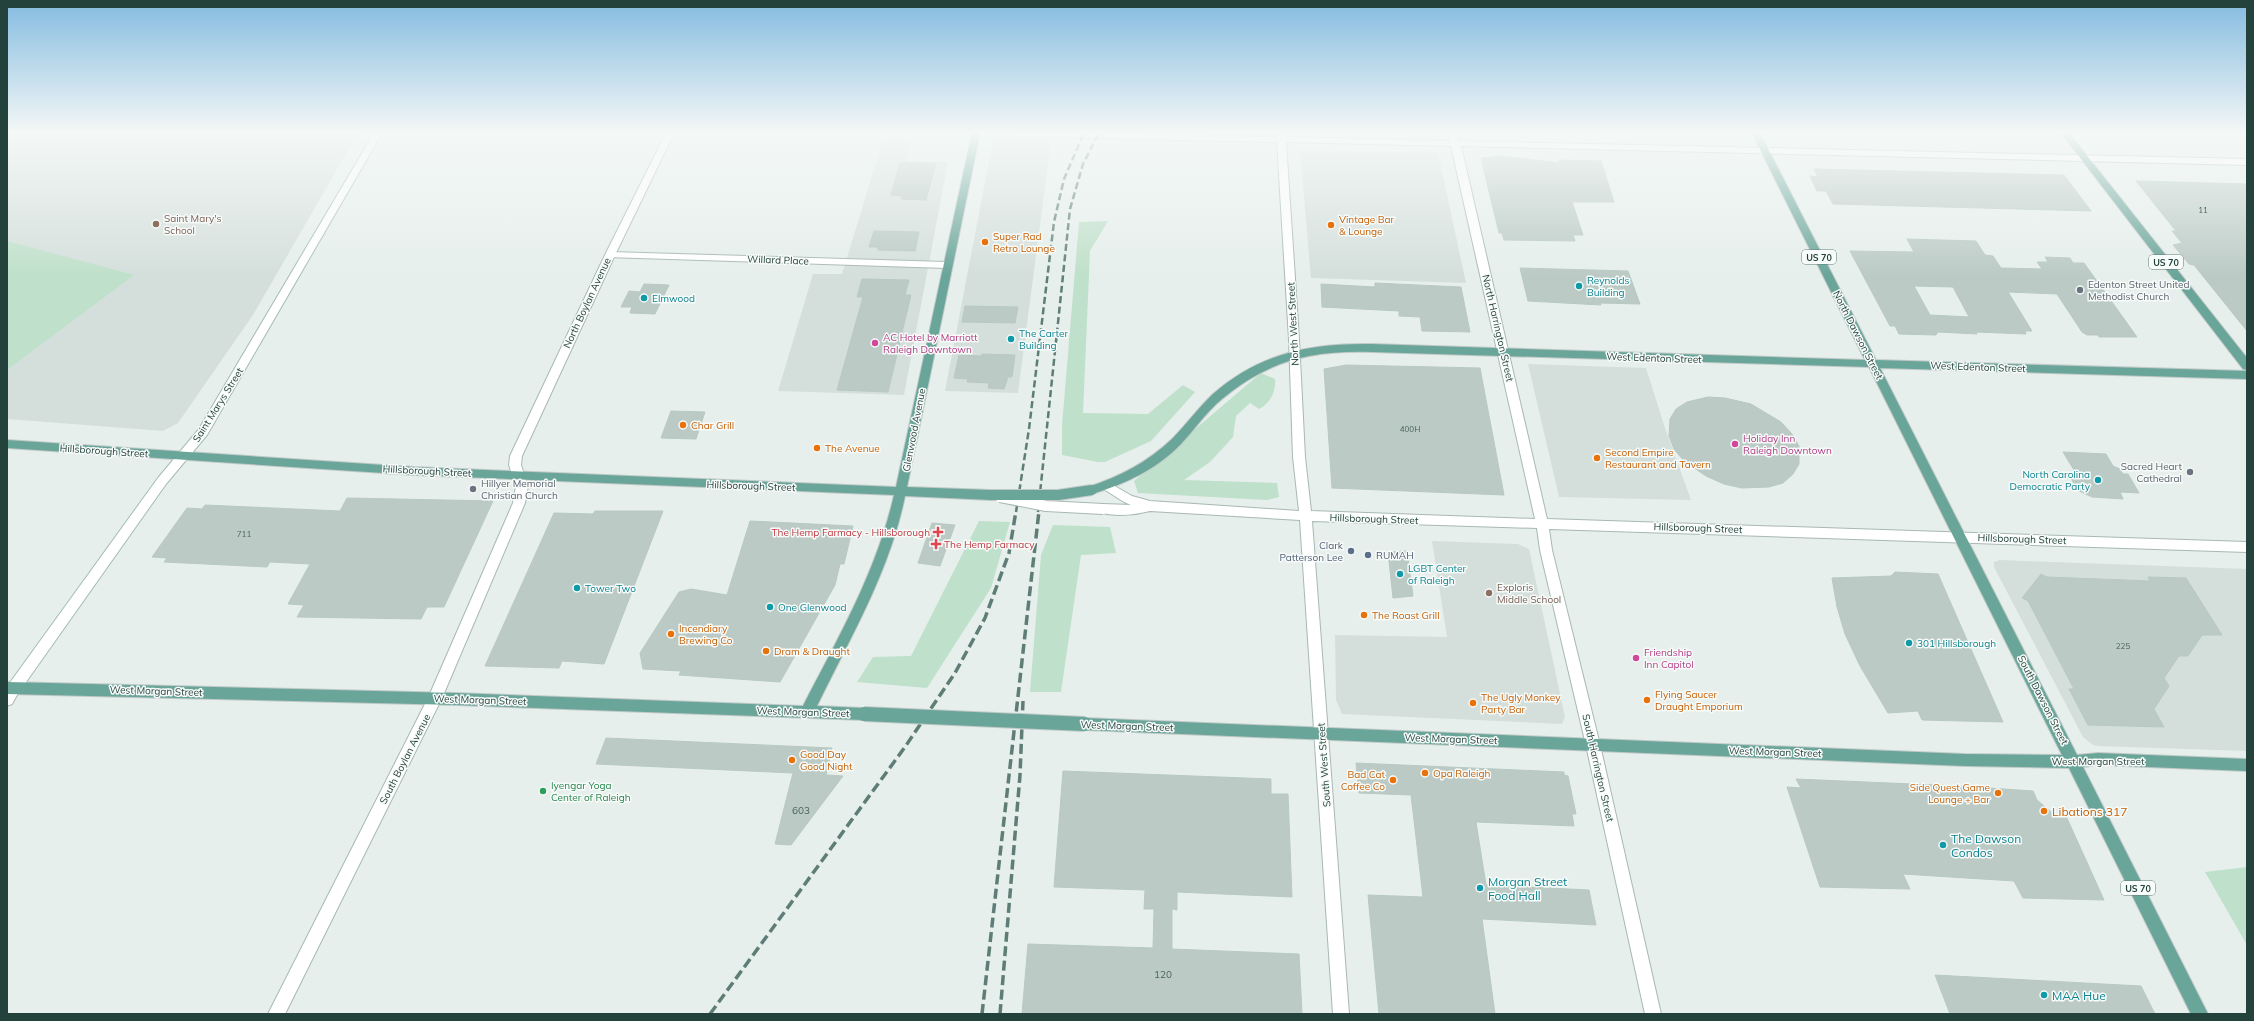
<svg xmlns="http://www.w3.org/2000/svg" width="2254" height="1021" font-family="Mulish,sans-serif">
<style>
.built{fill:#d4dfdb}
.green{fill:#bfe0ca}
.building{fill:#bbcac5;stroke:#b8c9c3;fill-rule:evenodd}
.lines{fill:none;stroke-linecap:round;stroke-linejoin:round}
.minor-casing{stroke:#a8b8b4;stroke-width:2}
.tertiary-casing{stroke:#a8b8b4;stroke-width:2}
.secondary-casing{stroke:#a4bbb4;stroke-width:2}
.primary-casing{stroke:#c2cac8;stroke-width:2}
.minor{fill:#fff;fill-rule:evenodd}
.tertiary{fill:#fff;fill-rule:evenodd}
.secondary{fill:#fff;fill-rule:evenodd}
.primary{fill:#6aa59a;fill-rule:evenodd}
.rail-far1{stroke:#5f7d77;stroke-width:2.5;stroke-dasharray:7 3.5;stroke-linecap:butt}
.rail{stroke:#5f7d77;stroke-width:3.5;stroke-dasharray:10 4.5;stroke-linecap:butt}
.tertiary-bridge-casing{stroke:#a8b8b4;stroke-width:12;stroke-linecap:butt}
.primary-bridge-far1-casing{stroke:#c2cac8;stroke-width:12;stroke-linecap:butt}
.primary-bridge-casing{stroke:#c2cac8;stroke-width:16;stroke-linecap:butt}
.tertiary-bridge{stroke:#fff;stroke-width:10}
.primary-bridge-far1{stroke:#6aa59a;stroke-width:10}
.primary-bridge{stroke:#6aa59a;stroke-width:14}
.education-dot{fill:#8d6e63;stroke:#f7fbf9;stroke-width:1.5}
.food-dot{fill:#e8710a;stroke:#f7fbf9;stroke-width:1.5}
.culture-dot{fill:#0f9aa8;stroke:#f7fbf9;stroke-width:1.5}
.worship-dot{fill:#6b7280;stroke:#f7fbf9;stroke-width:1.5}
.hotel-dot{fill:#d1479c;stroke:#f7fbf9;stroke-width:1.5}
.health-dot{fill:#e0444e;stroke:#f7fbf9;stroke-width:1.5}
.service-dot{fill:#5c6f8a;stroke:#f7fbf9;stroke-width:1.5}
.leisure-dot{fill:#2e9e5b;stroke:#f7fbf9;stroke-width:1.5}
.labels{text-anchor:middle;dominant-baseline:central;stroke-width:3;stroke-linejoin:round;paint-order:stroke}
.number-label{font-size:8px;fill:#4a645e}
.shield{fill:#f7fbf9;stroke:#637a75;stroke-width:1}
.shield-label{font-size:9px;font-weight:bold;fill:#24423c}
.education-label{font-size:10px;fill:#785e54;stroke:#f7fbf9;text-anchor:start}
.food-label{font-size:10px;fill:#c56008;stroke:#f7fbf9;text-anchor:start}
.street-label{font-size:10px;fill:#24423c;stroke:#f7fbf9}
.culture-label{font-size:10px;fill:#0d838f;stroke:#f7fbf9;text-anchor:start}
.worship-label{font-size:10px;fill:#5b616d;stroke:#f7fbf9;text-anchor:start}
.hotel-label{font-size:10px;fill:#b23c85;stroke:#f7fbf9;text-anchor:start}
.health-label{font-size:10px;fill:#be3a42;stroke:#f7fbf9;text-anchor:end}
.service-label{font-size:10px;fill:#4e5e75;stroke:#f7fbf9;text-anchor:end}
.leisure-label{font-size:10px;fill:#27864d;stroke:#f7fbf9;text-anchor:start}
.near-number-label{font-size:10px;fill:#4a645e}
.near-food-label{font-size:12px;fill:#c56008;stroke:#f7fbf9;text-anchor:start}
.near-culture-label{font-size:12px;fill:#0d838f;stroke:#f7fbf9;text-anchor:start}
</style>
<rect width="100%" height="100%" fill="#e6efec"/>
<path class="built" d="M7,133H358L253,315L178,423L163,431L7,419Z
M883,140L912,141L907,161L948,162L904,395L778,391L813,274H842Z
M993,140L1051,141L1018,393L945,391Z
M1300,151L1438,153L1466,283L1311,278Z
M1528,364L1646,368L1666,431L1691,500L1559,497Z
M1432,541L1518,544L1529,549L1565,717L1562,724L1342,714L1336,700L1335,635L1447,637Z
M2000,560L2247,569V751L2099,746L2093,745L2083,737L1994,567V562Z"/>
<path class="green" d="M1108,221L1090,251L1083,413L1148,414L1183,385L1195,392L1151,441L1105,462H1098L1062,455V426L1079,222Z
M7,241L134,275L7,370Z
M1261,373L1275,379C1276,391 1271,403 1259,409L1250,403L1236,416L1233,437L1210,462L1184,480L1277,483L1279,497L1267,500L1138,493L1134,481Z
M979,521L1010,522L991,588L927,688L857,682L873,657L911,656Z
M1053,525L1110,527L1116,553L1081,555L1061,692H1030L1041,555Z
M2247,867V945L2205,872Z"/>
<path class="building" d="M1501,156L1560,163L1559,160L1601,161L1614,202H1572L1583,235H1573L1575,241L1504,240L1502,233H1499L1481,158Z
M900,162L936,163L926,200L901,199L902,196L891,195Z
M1814,169L2064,175L2091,211L1833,204L1826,191H1817L1810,176L1818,177Z
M2136,181L2247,184V331L2194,265L2189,264L2173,245L2182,243L2172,231H2176Z
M874,231L919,232L915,251L878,250V247H869Z
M1907,239L1976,241L1985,255L1993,256L2001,268L2042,269L2037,262H2048L2045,257L2070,258L2073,263H2084L2137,337H2099L2098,335H2087L2082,332L2057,294L2008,292L2032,331H2025L2026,334L1976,332L1977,334L1938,332L1936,335L1899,334L1895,326H1890L1850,251L1914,252ZM1914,286L1953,287L1969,317L1930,315Z
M1520,268L1628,271L1640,304L1600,303L1601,305L1528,301Z
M862,279L909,280L905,295H911L888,392L837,390L863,297H857Z
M1375,283L1461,287L1470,332L1422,331L1420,317L1399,316V311L1322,307L1321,284L1375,287Z
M644,284L669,285L655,314L630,313L632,307H621L629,291L640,292Z
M965,306L1018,307L1015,323L962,322Z
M982,354L1015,355L1012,377H1008L1004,389L988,388L989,383L967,382L968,379L954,378L959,355L982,356Z
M1346,365L1480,368L1504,495L1332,488L1324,369Z
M1708,397L1725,398L1751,404L1781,422L1792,434L1799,446V464L1793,474L1783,483L1769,487L1742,488L1724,484L1706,476L1684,461L1674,449L1669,436L1670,419L1676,409L1687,402Z
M671,411L705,412L696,439L661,438Z
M2063,452L2106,454L2113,466L2120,469L2123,474H2128L2139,493L2120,492L2123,499L2092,497L2077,490L2069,474L2077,475Z
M347,498L493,501L444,607H427L421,619L297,617L304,605L288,604L310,564L270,562L267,567L164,562L167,558L152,557L187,508L202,509L205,505L340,511Z
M595,511H663L604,664L562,661L559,668L485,666L554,513L593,514Z
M750,521L853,526L844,564H840L835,585L780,682L679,675L681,671L643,669L640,653L679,592L691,589L727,595Z
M932,523L955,525L940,566L918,563Z
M1407,551L1413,596L1393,598L1388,552Z
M1895,572L1938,574L2003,722L1922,720L1918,711L1888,713L1860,666L1845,634L1837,607L1832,578L1891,576Z
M2041,574L2047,577L2150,581L2148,577L2186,578L2222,635H2202L2188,656H2179L2164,678L2169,686L2154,709L2164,727L2088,725L2069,689H2074L2028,601L2022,598Z
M606,738L832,748L826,775L843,776L791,845L775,844L793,773L596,764Z
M1356,763L1564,772V775L1568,776L1576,814H1572L1574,826L1476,822L1486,885L1589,890L1596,925L1482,919L1495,1014H1379L1368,895L1423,897L1411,795L1359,793Z
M1063,771L1271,779V794H1288L1292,897L1177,892V910L1172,909V949L1299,954L1302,1014H1022L1028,944L1153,948L1154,909H1144L1145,890L1054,887Z
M1796,779L1959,786L2033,791L2037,800L2056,816H2066L2104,900L2023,898L2014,881L1903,874L1910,889L1820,887L1787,787L1801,788Z
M1935,975L2141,986L2155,1014H1950Z"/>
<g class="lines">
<g class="minor-casing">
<path id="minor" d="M610,252L946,262L951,265L946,268L606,257L605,255Z
M14,682L19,684L21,688L12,704L7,706C7,697 4,686 14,682Z
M1593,739L1598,741L1600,745L1661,1014H1645L1586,745L1588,741Z"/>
</g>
<g class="tertiary-casing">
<path id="tertiary" d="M666,133H674L615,255L522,456L521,465L528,486L525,503L442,698L285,1014H268L429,696L513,503L516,486L509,465L510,456L605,255Z
M1006,133H1113L1277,137V133H1285L1286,137L1450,141L1449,133H1457L1459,141L2247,159V165L1461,146L1547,519L2247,542V552L1549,529L1552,550L1600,745L1598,749L1593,751L1588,749L1586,745L1540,550L1537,528L1312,521L1349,1014H1333L1300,520L1150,511C1135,515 1114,517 1099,512L1097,509L1099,506L1103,504L1131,505L1124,502L1102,488L1100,485L1106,481L1132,496L1150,501L1299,511L1293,457L1289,339L1277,142L1010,136ZM1286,142L1451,146L1535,519L1311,511L1305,457L1299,339Z"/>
</g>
<g class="secondary-casing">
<path id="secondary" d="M374,133H382L207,435L166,484L19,692L14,694L9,692L7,688L9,684L158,478L199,429Z"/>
</g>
<g class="primary-casing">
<path id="primary" d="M972,133H980L907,487L991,490L997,495L991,500L905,496C890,571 850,638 817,706L864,708L869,710L871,714L869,718L864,720L456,705L7,694V682L456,693L803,706C838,638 877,571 894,495L414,475L7,448V440L414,467L896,487Z
M1752,133H1760L1876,360L2247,371V379L1880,368L2077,755L2098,753L2247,759V771L2098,765L2083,767L2208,1014H2191L2069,768L1965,766L1085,730L1080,728L1078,724L1080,720L1085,718L1965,754L2062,755L1869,367L1372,352C1312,350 1269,360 1222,399C1206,412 1195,429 1181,444C1157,469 1125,484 1092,494L1086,490L1088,487C1119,477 1148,462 1172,439C1186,425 1198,408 1213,394C1260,353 1311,343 1372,344L1865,360Z
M2061,133H2069L2247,358V370L2243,369Z"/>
</g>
<use href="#minor" class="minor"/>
<use href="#tertiary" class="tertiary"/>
<use href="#secondary" class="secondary"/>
<use href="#primary" class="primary"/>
<path class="rail-far1" d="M1016,512L1029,429L1054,222L1064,179L1084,133
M1038,512L1070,209L1083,164L1099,133"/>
<path class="rail" d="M710,1014L905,747L955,673L985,618L1009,553L1016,511
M982,1014L1039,511
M1000,1014L1020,775L1023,701"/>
<g class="tertiary-bridge-casing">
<path id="tertiary-bridge" d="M1000,497L1046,506L1103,509"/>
</g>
<g class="primary-bridge-far1-casing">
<path id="primary-bridge-far1" d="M991,495H1058L1092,490"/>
</g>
<g class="primary-bridge-casing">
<path id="primary-bridge" d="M864,714L1085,724"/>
</g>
<use href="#tertiary-bridge" class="tertiary-bridge"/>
<use href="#primary-bridge-far1" class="primary-bridge-far1"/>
<use href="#primary-bridge" class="primary-bridge"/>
</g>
<linearGradient id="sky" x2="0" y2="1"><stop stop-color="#84bbe0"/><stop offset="0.48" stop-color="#f4f8f6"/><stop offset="1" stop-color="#f4f8f6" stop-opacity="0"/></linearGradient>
<rect width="2254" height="276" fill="url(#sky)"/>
<g class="education-dot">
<circle cx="156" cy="224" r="4"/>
<circle cx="1489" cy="593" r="4"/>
</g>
<g class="food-dot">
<circle cx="1331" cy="225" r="4"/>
<circle cx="985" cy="242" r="4"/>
<circle cx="683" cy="425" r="4"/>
<circle cx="817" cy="448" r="4"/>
<circle cx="1597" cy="458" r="4"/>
<circle cx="1364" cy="615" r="4"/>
<circle cx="671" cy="634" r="4"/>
<circle cx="766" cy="651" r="4"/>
<circle cx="1647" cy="700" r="4"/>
<circle cx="1473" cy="703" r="4"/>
<circle cx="792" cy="760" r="4"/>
<circle cx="1425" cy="773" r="4"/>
<circle cx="1393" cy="780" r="4"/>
<circle cx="1998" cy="793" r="4"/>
<circle cx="2044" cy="811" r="4"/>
</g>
<g class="culture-dot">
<circle cx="1579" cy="286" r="4"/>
<circle cx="644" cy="298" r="4"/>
<circle cx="1011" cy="339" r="4"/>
<circle cx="2098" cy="480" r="4"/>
<circle cx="1400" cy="574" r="4"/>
<circle cx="577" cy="588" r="4"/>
<circle cx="770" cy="607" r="4"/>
<circle cx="1909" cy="643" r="4"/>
<circle cx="1943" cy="845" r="4"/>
<circle cx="1480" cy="888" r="4"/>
<circle cx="2044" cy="995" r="4"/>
</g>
<g class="worship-dot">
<circle cx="2080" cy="290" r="4"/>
<circle cx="2190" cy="472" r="4"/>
<circle cx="473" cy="489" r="4"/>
</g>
<g class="hotel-dot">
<circle cx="875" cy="343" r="4"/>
<circle cx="1735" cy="444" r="4"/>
<circle cx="1636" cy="658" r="4"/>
</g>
<g class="health-dot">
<path d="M936 526h4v4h4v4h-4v4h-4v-4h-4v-4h4z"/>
<path d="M934 538h4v4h4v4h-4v4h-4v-4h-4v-4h4z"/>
</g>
<g class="service-dot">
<circle cx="1351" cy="551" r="4"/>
<circle cx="1368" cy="555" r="4"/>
</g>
<circle class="leisure-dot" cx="543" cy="791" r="4"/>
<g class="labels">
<g class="number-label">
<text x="2203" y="210">11</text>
<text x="1410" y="429">400H</text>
<text x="244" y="534">711</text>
<text x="2123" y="646">225</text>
</g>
<g class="shield">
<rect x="1802" y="250" width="34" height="14" rx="3"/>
<rect x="2149" y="255" width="34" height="14" rx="3"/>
<rect x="2121" y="881" width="34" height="14" rx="3"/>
</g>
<g class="shield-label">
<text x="1819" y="257">US 70</text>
<text x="2166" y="262">US 70</text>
<text x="2138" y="888">US 70</text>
</g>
<g class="education-label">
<text x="164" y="218">Saint Mary's<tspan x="164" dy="12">School</tspan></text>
<text x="1497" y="587">Exploris<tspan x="1497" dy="12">Middle School</tspan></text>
</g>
<g class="food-label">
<text x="1339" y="219">Vintage Bar<tspan x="1339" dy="12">&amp; Lounge</tspan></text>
<text x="993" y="236">Super Rad<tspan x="993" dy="12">Retro Lounge</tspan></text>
<text x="691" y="425">Char Grill</text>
<text x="825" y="448">The Avenue</text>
<text x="1605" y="452">Second Empire<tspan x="1605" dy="12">Restaurant and Tavern</tspan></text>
<text x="1372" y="615">The Roast Grill</text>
<text x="679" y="628">Incendiary<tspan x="679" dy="12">Brewing Co</tspan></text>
<text x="774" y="651">Dram &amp; Draught</text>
<text x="1655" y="694">Flying Saucer<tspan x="1655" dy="12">Draught Emporium</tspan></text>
<text x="1481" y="697">The Ugly Monkey<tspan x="1481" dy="12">Party Bar</tspan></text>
<text x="800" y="754">Good Day<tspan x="800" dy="12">Good Night</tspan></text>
<text x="1433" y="773">Opa Raleigh</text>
<text x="1385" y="774" text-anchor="end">Bad Cat<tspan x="1385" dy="12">Coffee Co</tspan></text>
<text x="1990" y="787" text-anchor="end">Side Quest Game<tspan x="1990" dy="12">Lounge + Bar</tspan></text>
</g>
<g class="street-label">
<text transform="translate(778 260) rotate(2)">Willard Place</text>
<text transform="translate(587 303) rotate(-65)">North Boylan Avenue</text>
<text transform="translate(1293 324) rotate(-93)">North West Street</text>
<text transform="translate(1498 328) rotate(77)">North Harrington Street</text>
<text transform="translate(1858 335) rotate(63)">North Dawson Street</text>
<text transform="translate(1654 358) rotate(2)">West Edenton Street</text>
<text transform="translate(1978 367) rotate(2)">West Edenton Street</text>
<text transform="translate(218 405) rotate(-58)">Saint Marys Street</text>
<text transform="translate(914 430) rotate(-79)">Glenwood Avenue</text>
<text transform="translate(104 451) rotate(4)">Hillsborough Street</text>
<text transform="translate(427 471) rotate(3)">Hillsborough Street</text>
<text transform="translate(751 486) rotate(2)">Hillsborough Street</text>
<text transform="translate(1374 519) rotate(2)">Hillsborough Street</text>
<text transform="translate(1698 528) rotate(2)">Hillsborough Street</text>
<text transform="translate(2022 539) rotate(2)">Hillsborough Street</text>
<text transform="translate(156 691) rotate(2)">West Morgan Street</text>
<text transform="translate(480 700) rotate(2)">West Morgan Street</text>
<text transform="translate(2043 700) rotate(63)">South Dawson Street</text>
<text transform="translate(803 712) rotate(2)">West Morgan Street</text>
<text transform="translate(1127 726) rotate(2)">West Morgan Street</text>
<text transform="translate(1451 739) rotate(2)">West Morgan Street</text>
<text transform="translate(1775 752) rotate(2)">West Morgan Street</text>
<text transform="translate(405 759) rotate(-63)">South Boylan Avenue</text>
<text x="2098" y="761">West Morgan Street</text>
<text transform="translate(1324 765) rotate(-94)">South West Street</text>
<text transform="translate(1598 768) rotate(77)">South Harrington Street</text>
</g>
<g class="culture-label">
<text x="1587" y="280">Reynolds<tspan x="1587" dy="12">Building</tspan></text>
<text x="652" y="298">Elmwood</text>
<text x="1019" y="333">The Carter<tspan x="1019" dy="12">Building</tspan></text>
<text x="2090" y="474" text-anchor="end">North Carolina<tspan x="2090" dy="12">Democratic Party</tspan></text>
<text x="1408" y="568">LGBT Center<tspan x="1408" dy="12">of Raleigh</tspan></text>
<text x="585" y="588">Tower Two</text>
<text x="778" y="607">One Glenwood</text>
<text x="1917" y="643">301 Hillsborough</text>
</g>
<g class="worship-label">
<text x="2088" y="284">Edenton Street United<tspan x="2088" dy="12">Methodist Church</tspan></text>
<text x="2182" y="466" text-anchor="end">Sacred Heart<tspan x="2182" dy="12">Cathedral</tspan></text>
<text x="481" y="483">Hillyer Memorial<tspan x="481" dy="12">Christian Church</tspan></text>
</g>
<g class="hotel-label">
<text x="883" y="337">AC Hotel by Marriott<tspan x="883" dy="12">Raleigh Downtown</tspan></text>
<text x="1743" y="438">Holiday Inn<tspan x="1743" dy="12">Raleigh Downtown</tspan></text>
<text x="1644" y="652">Friendship<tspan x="1644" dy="12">Inn Capitol</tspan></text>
</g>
<g class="health-label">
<text x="930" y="532">The Hemp Farmacy - Hillsborough</text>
<text x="944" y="544" text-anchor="start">The Hemp Farmacy</text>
</g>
<g class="service-label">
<text x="1343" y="545">Clark<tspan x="1343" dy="12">Patterson Lee</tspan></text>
<text x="1376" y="555" text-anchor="start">RUMAH</text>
</g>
<g class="leisure-label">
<text x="551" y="785">Iyengar Yoga<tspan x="551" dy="12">Center of Raleigh</tspan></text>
</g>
<g class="near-number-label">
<text x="801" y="810">603</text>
<text x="1163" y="974">120</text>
</g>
<g class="near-food-label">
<text x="2052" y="811">Libations 317</text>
</g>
<g class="near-culture-label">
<text x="1951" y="838">The Dawson<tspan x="1951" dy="14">Condos</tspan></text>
<text x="1488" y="881">Morgan Street<tspan x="1488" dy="14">Food Hall</tspan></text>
<text x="2052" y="995">MAA Hue</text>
</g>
</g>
<rect width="2254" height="1021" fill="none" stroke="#24423c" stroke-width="16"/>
</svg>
